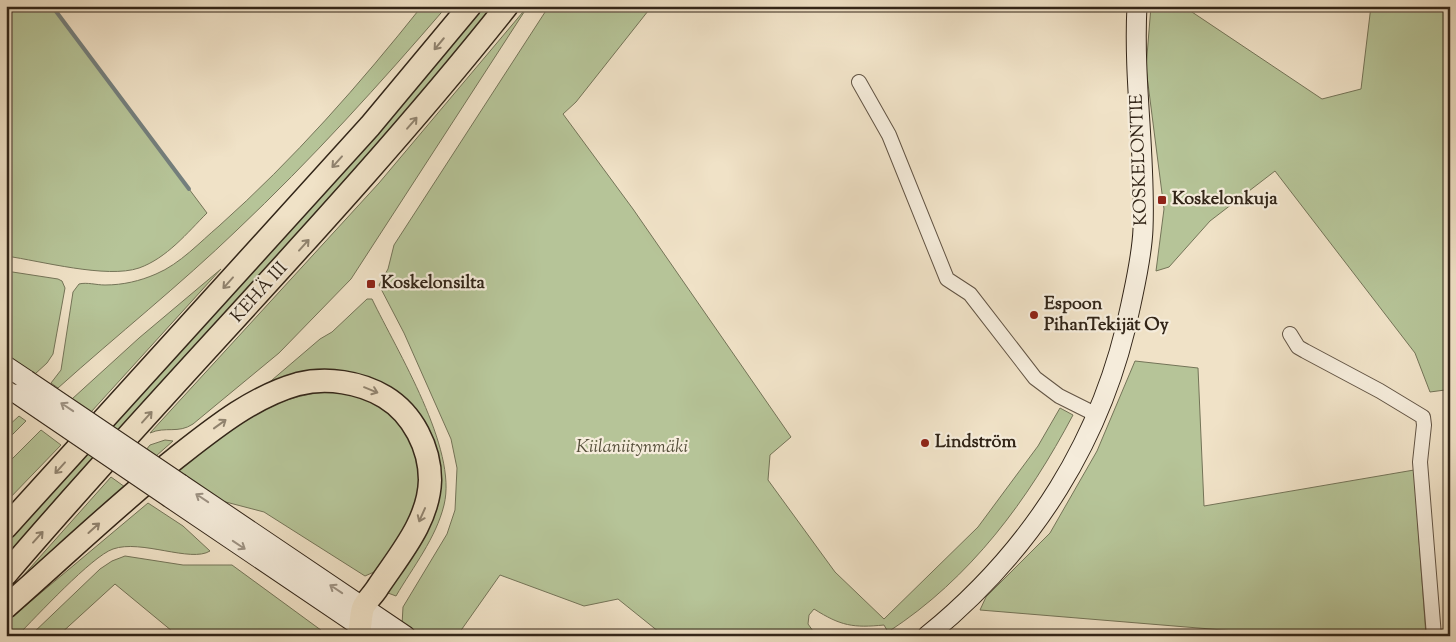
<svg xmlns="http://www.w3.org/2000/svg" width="1456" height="642" font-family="'Sorts Mill Goudy',serif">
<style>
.green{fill:#b6c498;stroke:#747458}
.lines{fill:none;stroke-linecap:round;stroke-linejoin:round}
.stream{stroke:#747f7d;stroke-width:4}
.minor-casing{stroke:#625444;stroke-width:16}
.secondary-casing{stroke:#322518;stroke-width:21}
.trunk-casing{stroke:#322518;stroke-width:25}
.minor{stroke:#f5ecdb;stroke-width:14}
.secondary{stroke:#f5ecdb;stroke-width:19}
.trunk{stroke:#f0e2c7;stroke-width:22}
.secondary-bridge-casing{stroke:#322518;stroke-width:21;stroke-linecap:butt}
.secondary-bridge{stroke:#f5ecdb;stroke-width:19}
.oneway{stroke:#918470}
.oneway2{stroke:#9d9283}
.poi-dot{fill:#8f2418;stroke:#f5ecdb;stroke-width:2}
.labels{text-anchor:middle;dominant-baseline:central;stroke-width:4.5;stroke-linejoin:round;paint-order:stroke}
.street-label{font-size:18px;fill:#322518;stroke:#f5ecdb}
.poi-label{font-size:18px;font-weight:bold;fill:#322518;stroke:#f5ecdb;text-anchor:start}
.park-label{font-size:18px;font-style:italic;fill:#534d38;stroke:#f5ecdb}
</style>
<rect width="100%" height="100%" fill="#f0e2c7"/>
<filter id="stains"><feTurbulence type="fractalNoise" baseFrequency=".004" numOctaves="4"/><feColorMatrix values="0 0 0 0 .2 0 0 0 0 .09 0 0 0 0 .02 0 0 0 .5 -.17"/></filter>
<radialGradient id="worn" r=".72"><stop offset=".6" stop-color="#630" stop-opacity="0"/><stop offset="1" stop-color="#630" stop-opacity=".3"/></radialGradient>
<path class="green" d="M6,6H52L207,213C187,233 167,258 139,268C107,279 41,261 6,256Z
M422,6H447C380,84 311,160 237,230C180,285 117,335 58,388L51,383L61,370L73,292L79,284C87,282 96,285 105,285C123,285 140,281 156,274C180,264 200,242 219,226C294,159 360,84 422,6Z
M484,6H496L418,104L6,557V541L409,96Z
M528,6L351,279L279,353L193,424C178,434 166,426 150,433L379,183Z
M549,6H652L576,102L563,114L633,209L791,437L770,455L768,480L835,572L884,619L978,527L1038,446L1060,408L1073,415C1028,500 971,578 888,632L884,625C853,628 841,626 814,609L809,615L808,624L813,631V636H664L618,599L584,606L500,575L457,636H417L402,625L403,607L447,534L455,510L457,468L451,439L404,333L379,285L388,269L394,245Z
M1151,6H1183L1322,99L1361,89L1371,6H1450V392L1445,390L1430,392L1415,353L1275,171L1210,221L1169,267L1156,271L1164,209L1146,68Z
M221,269L91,412L72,399L139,338Z
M6,271L58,279L62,281L65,288L53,354L47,363L35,374L6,356Z
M367,299H372C397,351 458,449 444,505C436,538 413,567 396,596L388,593L422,537L435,505L395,394L265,386L320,339L332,332Z
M1135,361L1198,368L1204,506L1414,470L1426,636H1247V632L980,610L986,597L1050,533L1097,451Z
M335,391C398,400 435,449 413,511C406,532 387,553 374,572L365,576L264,512L222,501L177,470C231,429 264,396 335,391Z
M19,416L26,421L6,441V428Z
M41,430L61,445L6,502V465Z
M165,440L173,441L156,456L146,450L150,445Z
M111,477L125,487L6,595Z
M148,503L183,526L210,551C191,563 141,539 113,549C92,556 36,617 17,636H6V622Z
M125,556L183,565H232L329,636H178L115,584L58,636H30L100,569L112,561Z"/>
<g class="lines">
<path class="stream" d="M52,6L189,189"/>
<g class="minor-casing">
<path id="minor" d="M859,82L889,135L947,279L970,294L1035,378L1059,396L1097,415
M1290,334L1298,347L1305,351L1380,391L1423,417L1424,425L1420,462L1434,636"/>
</g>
<g class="secondary-casing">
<path id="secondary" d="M6,366L27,380
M181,484L406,636
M170,498L374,636
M927,636C1033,550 1104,438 1131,304C1136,280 1142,255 1143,229C1146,155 1133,81 1137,6"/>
</g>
<g class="trunk-casing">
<path id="trunk" d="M6,527L370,126L470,6
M6,574C170,382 350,204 507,6
M6,607C63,557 117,505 176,458C213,429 252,397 298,384C327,377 360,382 385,397C413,414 430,448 430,480C429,521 400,554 378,587C374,594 366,601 363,608C361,614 361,621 360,627"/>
</g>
<use href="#minor" class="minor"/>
<use href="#secondary" class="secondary"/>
<use href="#trunk" class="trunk"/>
<g class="secondary-bridge-casing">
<path id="secondary-bridge" d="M27,380L181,484
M17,394L170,498"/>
</g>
<use href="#secondary-bridge" class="secondary-bridge"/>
</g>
<defs><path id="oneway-shaft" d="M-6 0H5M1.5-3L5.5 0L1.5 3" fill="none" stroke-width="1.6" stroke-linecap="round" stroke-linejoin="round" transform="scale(1.25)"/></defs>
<g class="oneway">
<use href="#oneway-shaft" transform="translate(439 44) rotate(130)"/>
<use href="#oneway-shaft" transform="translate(412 123) rotate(-49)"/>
<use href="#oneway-shaft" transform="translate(337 162) rotate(132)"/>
<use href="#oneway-shaft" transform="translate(304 245) rotate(-48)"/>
<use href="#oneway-shaft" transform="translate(228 283) rotate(132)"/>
<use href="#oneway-shaft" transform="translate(371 390) rotate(22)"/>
<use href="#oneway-shaft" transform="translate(147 417) rotate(-48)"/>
<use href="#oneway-shaft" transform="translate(220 424) rotate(-36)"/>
<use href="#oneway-shaft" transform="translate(60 468) rotate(132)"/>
<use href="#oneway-shaft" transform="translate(422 515) rotate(114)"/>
<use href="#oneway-shaft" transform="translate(94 528) rotate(-42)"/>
<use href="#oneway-shaft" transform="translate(38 537) rotate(-48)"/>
</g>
<g class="oneway2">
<use href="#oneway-shaft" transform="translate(67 407) rotate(-146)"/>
<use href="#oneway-shaft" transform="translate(202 498) rotate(-146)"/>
<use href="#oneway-shaft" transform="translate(239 545) rotate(34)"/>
<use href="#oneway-shaft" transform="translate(336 589) rotate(-146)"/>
</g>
<g class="poi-dot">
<rect x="1157" y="195" width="10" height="10" rx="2.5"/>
<rect x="366" y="279" width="10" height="10" rx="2.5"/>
<circle cx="1034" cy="315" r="5"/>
<circle cx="925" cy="443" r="5"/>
</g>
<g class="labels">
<g class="street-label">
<text transform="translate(1140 160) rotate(-92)">KOSKELONTIE</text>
<text transform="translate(260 293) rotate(-48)">KEHÄ III</text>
</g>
<g class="poi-label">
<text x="1172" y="200">Koskelonkuja</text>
<text x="381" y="284">Koskelonsilta</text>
<text x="1044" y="305">Espoon<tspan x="1044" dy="21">PihanTekijät Oy</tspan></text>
<text x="935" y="443">Lindström</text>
</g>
<g class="park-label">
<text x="632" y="448">Kiilaniitynmäki</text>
</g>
</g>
<rect width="1456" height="642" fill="none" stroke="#f0e2c7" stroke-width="25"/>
<rect x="8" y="8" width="1441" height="627" fill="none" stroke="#322518" stroke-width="2.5"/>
<rect x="12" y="12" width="1431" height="617" fill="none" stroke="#322518"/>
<rect width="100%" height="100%" filter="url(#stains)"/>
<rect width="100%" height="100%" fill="url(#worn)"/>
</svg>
